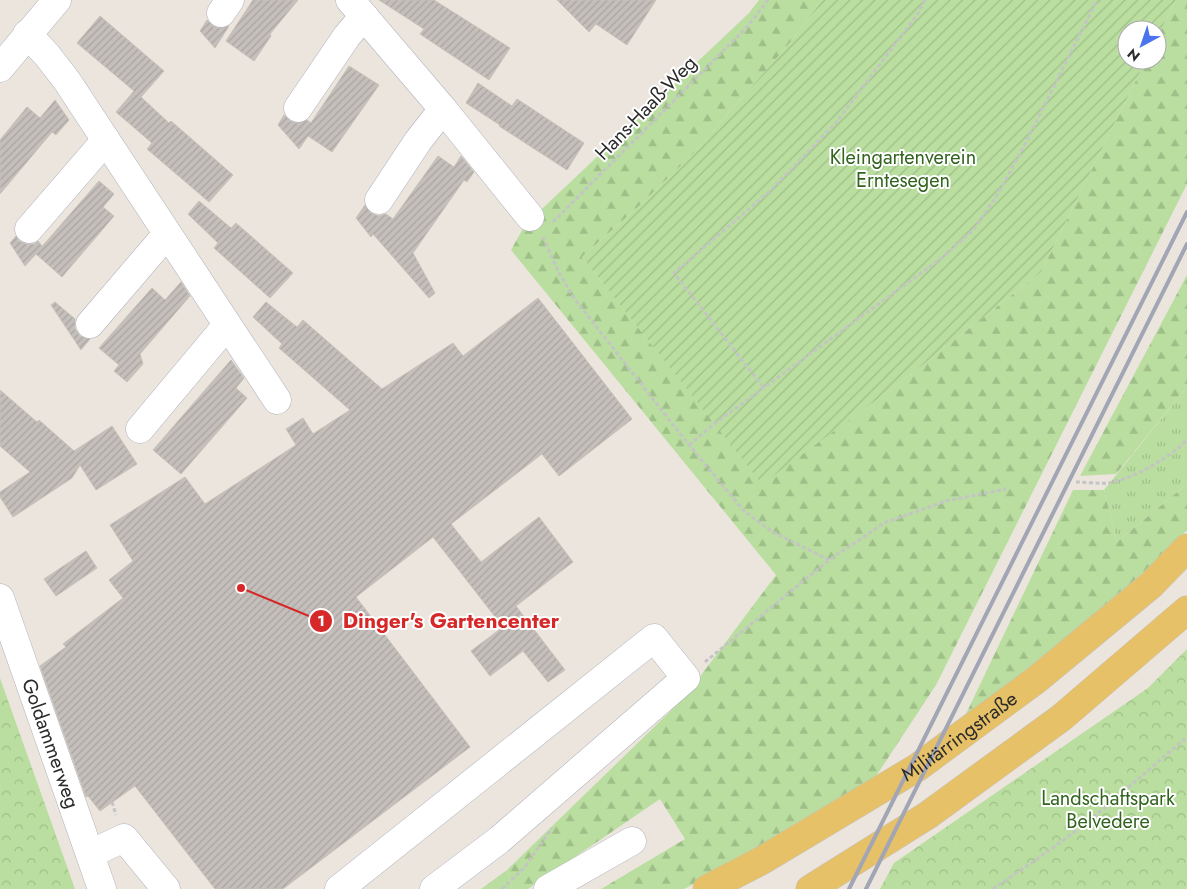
<svg xmlns="http://www.w3.org/2000/svg" width="1187" height="889" font-family="Jost,sans-serif">
<style>
.grass{fill:url(#grass-tufts)}
.forest{fill:url(#forest-firs)}
.park{fill:url(#park-crowns)}
.garden{fill:url(#garden-furrows)}
.building{fill:url(#building-hatch);stroke:#c7c1b8}
.lines{fill:none;stroke-linecap:round;stroke-linejoin:round}
.minor-casing{stroke:#afb1bb;stroke-width:29}
.major-casing{stroke:#c4c4c4;stroke-width:29}
.path{stroke:#c4c4c4;stroke-width:3;stroke-dasharray:4 2.5;stroke-linecap:butt}
.minor{stroke:#fff;stroke-width:28}
.major{stroke:#e7c168;stroke-width:28}
.rail{stroke:#a1a5b4;stroke-width:4}
.labels{text-anchor:middle;dominant-baseline:central;stroke-width:4;stroke-linejoin:round;paint-order:stroke}
.street-label{font-size:20px;fill:#2b2b2b;stroke:#fff}
.park-label{font-size:20px;fill:#32641f;stroke:#fff}
.leader{fill:none;stroke:#d62828;stroke-width:2}
.callout-dot{fill:#d62828;stroke:#fff;stroke-width:2}
.mark-label{font-size:15px;text-anchor:middle;font-weight:bold;fill:#fff}
.callout-label{font-size:21px;text-anchor:middle;font-weight:bold;fill:#d62828;stroke:#fff;stroke-width:4;stroke-linejoin:round;paint-order:stroke}
</style>
<defs>
<pattern id="grass-tufts" width="24" height="20" patternUnits="userSpaceOnUse" patternTransform="scale(1.25)"><rect width="24" height="20" fill="#b9de9f"/><path d="M3 7l-1-3M5 7V3M7 7l1-3M15 17l-1-3M17 17v-4M19 17l1-3" fill="none" stroke="#9fbf89"/></pattern>
<pattern id="forest-firs" width="22" height="20" patternUnits="userSpaceOnUse" patternTransform="scale(1.25)"><rect width="22" height="20" fill="#b9de9f"/><path d="M5 1l3.5 6h-7zM16 11l3.5 6h-7z" fill="#9fbf89"/></pattern>
<pattern id="park-crowns" width="20" height="18" patternUnits="userSpaceOnUse" patternTransform="scale(1.25)"><rect width="20" height="18" fill="#b9de9f"/><path d="M2 6a3 3 0 1 1 6 0M12 15a3 3 0 1 1 6 0" fill="none" stroke="#9fbf89"/></pattern>
<pattern id="garden-furrows" width="10" height="10" patternUnits="userSpaceOnUse" patternTransform="scale(1.25)"><rect width="10" height="10" fill="#b9de9f"/><path d="M-1 1l2-2M0 10L10 0M9 11l2-2" fill="none" stroke="#9fbf89"/></pattern>
<pattern id="building-hatch" width="6" height="6" patternUnits="userSpaceOnUse" patternTransform="scale(1.25)"><rect width="6" height="6" fill="#c4bfbb"/><path d="M-1 1l2-2M0 6l6-6M5 7l2-2" fill="none" stroke="#a9a4a1"/></pattern>
</defs>
<rect width="100%" height="100%" fill="#ece5de"/>
<path class="grass" d="M1187,387V484L1117,542L1104,490Z
M507,870L512,889H481Z"/>
<path class="forest" d="M759,0H822L789,44L692,155L638,207L582,257L762,483L906,378L1041,272L1146,60H1157V38L1176,0H1187V184L936,685L865,793L738,862L684,889H601L685,839L660,799L528,889H512L507,870L684,698L776,575L511,250L525,225L749,13Z
M1187,275V387L1116,474L1080,476Z
M1187,484V530C1119,600 1042,659 964,718L1073,490H1104L1117,542Z"/>
<path class="park" d="M1187,649V889H880L894,863L1148,688Z
M0,678L75,889H0Z"/>
<path class="garden" d="M822,0H1176L1157,38V30H1127V60H1146L1041,272L906,378L762,484L582,257L638,207L692,155L789,44Z"/>
<path class="building" d="M253,0H298L270,34L271,36L254,61L226,41Z
M379,0H434L510,48L489,80L420,34L424,29Z
M557,0H656L627,45L596,24L589,32Z
M100,16L164,71L141,97L169,123L171,121L233,175L209,202L147,149L152,143L116,112L134,91L77,43Z
M207,20L213,26L219,28L229,26L215,48L200,31Z
M349,66L379,85L332,152L308,136L299,149L278,125L284,115L290,121L296,123L307,120L311,123Z
M478,83L512,106L517,99L584,143L567,170L499,126L500,125L466,103Z
M55,100L69,120L56,135L52,132L0,194V140L27,107L40,118Z
M438,156L454,167L461,156L474,172L467,182L464,180L413,253L435,293L429,298L373,234L371,237L356,218L365,205L371,213L379,216L386,214L393,219Z
M99,181L114,194L103,207L114,216L62,277L36,254L25,266L10,243L16,236L19,241L26,244H34L38,241L42,246L39,250Z
M199,201L231,228L236,223L293,273L270,298L214,248L218,243L188,214Z
M181,282L190,296L140,354L143,364L127,382L114,371L119,365L99,348L152,288L165,300Z
M538,298L632,419L559,476L542,454L451,524L481,562L539,517L573,562L516,606L565,670L548,682L523,651L490,676L471,651L503,627L433,537L356,597L470,747L283,889H215L135,786L100,811L88,796L86,797L40,666L66,647L63,644L123,598L109,580L133,561L110,525L185,477L205,504L296,445L286,429L303,418L313,434L350,410L279,348L282,344L253,317L266,302L297,327L303,320L382,389L453,343L463,356Z
M55,302L75,319V329L80,336L90,339L81,350L51,305Z
M231,360L244,378L236,388L247,398L181,474L153,450Z
M0,390L37,422L39,420L74,451L112,426L137,464L96,490L80,465L72,478L13,517L0,497V492L30,472L0,446Z
M86,551L97,568L56,596L44,579Z"/>
<g class="lines">
<g class="minor-casing">
<g id="minor">
<path d="M350,0L443,109L530,217"/>
<path d="M221,13L230,0"/>
<path d="M27,34L47,55L67,81L277,400"/>
<path d="M0,68L57,0"/>
<path d="M298,108L347,36L364,16"/>
<path d="M379,200L418,141L443,109"/>
<path d="M29,229L106,140"/>
<path d="M90,324L167,234"/>
<path d="M140,429L227,325"/>
<path id="s1" d="M0,598L102,889"/>
<path d="M90,854L124,838L166,889"/>
<path d="M339,889L654,638L686,678L499,840L434,889"/>
<path d="M548,889L632,841"/>
</g>
</g>
<g class="major-casing">
<g id="major">
<path id="s2" d="M707,889L761,861L918,767L1036,680L1151,585L1187,548"/>
<path d="M810,889L928,815L1061,718L1187,610"/>
</g>
</g>
<path class="path" d="M553,222L748,26L768,0
M543,237L558,271L573,297L689,445L744,511L771,531L829,560
M763,387L674,273L771,190L835,124L917,15L925,0
M689,445L714,424L943,257L974,229L996,197L1021,152L1097,0
M1076,482C1086,482 1098,484 1108,483C1133,479 1169,458 1187,440
M705,662L829,560L884,523L946,501L1006,489
M112,802L116,815
M502,889L524,868L552,828
M993,889L1043,855L1089,821L1187,737"/>
<use href="#minor" class="minor"/>
<use href="#major" class="major"/>
<path class="rail" d="M849,889L1187,212
M866,889L1187,244"/>
</g>
<g class="labels">
<g class="street-label">
<text transform="translate(646 108) rotate(-46)">Hans-Haaß-Weg</text>
<text stroke="none"><textPath href="#s2" startOffset="295">Militärringstraße</textPath></text>
<text stroke="none"><textPath href="#s1" startOffset="154">Goldammerweg</textPath></text>
</g>
<g class="park-label">
<text x="903" y="157">Kleingartenverein<tspan x="903" dy="23">Erntesegen</tspan></text>
<text x="1108" y="798">Landschaftspark<tspan x="1108" dy="23">Belvedere</tspan></text>
</g>
</g>
<path class="leader" d="M241 588L321 621"/>
<g class="callout-dot">
<circle cx="241" cy="588" r="5"/>
<circle cx="321" cy="621" r="12"/>
</g>
<g class="mark-label">
<text x="321" y="626">1</text>
</g>
<g class="callout-label">
<text x="451" y="628">Dinger's Gartencenter</text>
</g>
<g transform="translate(1142 45) rotate(220)"><circle r="24" fill="#ffffff" stroke="#aaaaaa"/>
<path d="M0-4L9 19L0 12L-9 19Z" fill="#4a73ed"/>
<text y="-8" font-size="14" font-weight="bold" text-anchor="middle" fill="#2b2b2b">N</text>
</g>
</svg>
